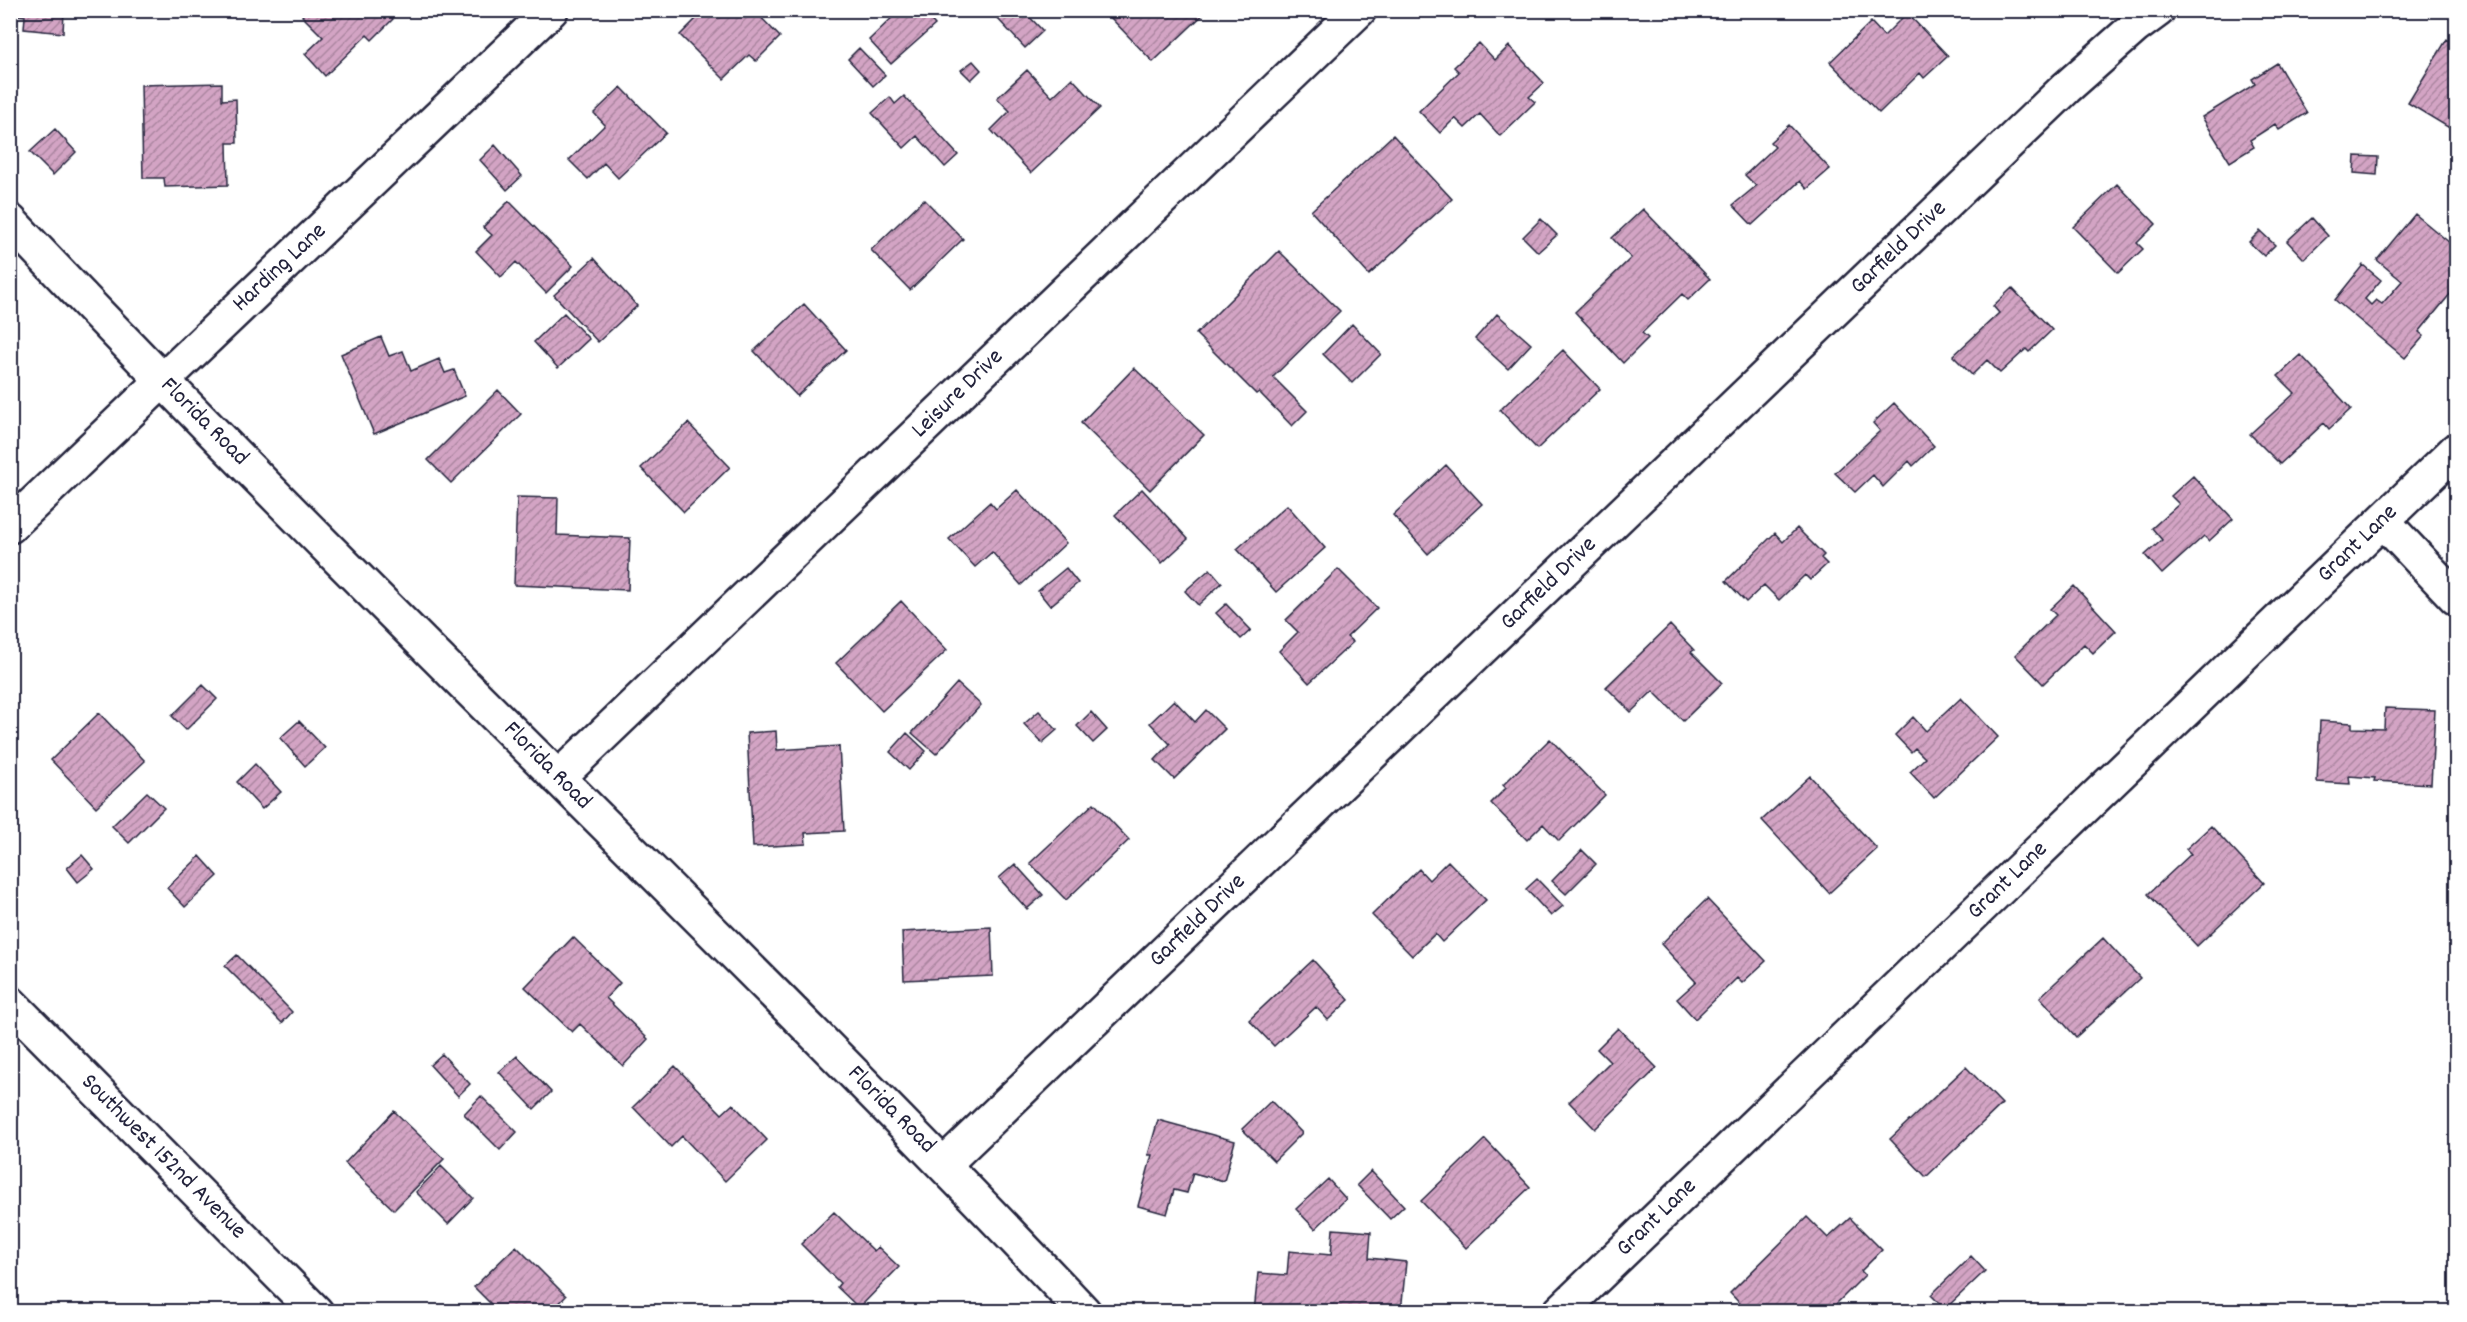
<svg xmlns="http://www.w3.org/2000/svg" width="2467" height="1322" font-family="Dekko,sans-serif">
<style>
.building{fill:url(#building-hatch);stroke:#22223b;stroke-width:1.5}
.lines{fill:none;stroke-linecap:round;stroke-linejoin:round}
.minor-casing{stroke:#22223b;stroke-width:38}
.minor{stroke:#fff;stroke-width:33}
.labels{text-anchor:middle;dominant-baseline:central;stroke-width:4.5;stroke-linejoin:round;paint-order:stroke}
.street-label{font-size:24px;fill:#22223b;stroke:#fff}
</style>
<defs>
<pattern id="building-hatch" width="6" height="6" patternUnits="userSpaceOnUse" patternTransform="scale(1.5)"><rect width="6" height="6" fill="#d3a4c4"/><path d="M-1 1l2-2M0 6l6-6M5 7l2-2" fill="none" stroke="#ab85a0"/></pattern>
</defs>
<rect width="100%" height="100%" fill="#fff"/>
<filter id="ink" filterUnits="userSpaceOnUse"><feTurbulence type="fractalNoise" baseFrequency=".0167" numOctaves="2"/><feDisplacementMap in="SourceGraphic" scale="12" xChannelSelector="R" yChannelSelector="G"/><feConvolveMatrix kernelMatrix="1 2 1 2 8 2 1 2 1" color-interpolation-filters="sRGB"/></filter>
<g filter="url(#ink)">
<path class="building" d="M10,10H78L64,11L63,33L24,29L25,16L10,14Z
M307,10H385L393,19L372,40L367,35L325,76L305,54L323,37L302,16Z
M694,10H754L780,37L756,61L749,55L724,79L680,35L698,17L693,12Z
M900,10H922L935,25L891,64L869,40Z
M1005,10H1023L1043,31L1025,48L997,18Z
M1119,10H1208L1153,62L1111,18Z
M1907,13L1948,56L1924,78L1920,73L1879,113L1830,62L1871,22L1884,36Z
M2447,39L2456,45V132L2408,103Z
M1479,43L1495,60L1509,46L1544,83L1529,97L1535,102L1500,136L1480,114L1465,128L1455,118L1440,133L1419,111L1459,72L1454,67Z
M859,48L885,75L873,86L848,59Z
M973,61L981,70L971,80L961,70Z
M2277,63L2307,113L2279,130L2275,124L2250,140L2254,147L2230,162L2202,117L2255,84L2252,79Z
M1027,70L1052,97L1072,78L1100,108L1031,173L991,130L1010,111L997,98Z
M222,83V100L236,99L237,143H227L228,185L165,187L164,178H143L141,85Z
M621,87L666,133L618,178L604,163L588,179L569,160L605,125L594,113Z
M904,96L958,155L945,167L917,136L904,148L872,113L890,97L895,104Z
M1789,125L1830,169L1807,189L1800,181L1752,225L1733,205L1756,186L1745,175L1775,147L1770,142Z
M55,129L76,152L53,175L30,152Z
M1393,135L1452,199L1369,275L1311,211Z
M495,145L522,176L507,190L480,160Z
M2355,156L2378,157L2377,175L2354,173Z
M2117,184L2156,224L2137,243L2143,249L2118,273L2073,227Z
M924,199L963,239L910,290L871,250Z
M509,201L573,266L546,293L516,262L501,277L476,251L492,235L483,227Z
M1643,209L1710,279L1688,300L1682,294L1642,333L1648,338L1623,363L1575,312L1631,258L1612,238Z
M2415,214L2456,248V287L2419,332L2424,336L2405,358L2335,300L2363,265L2381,280L2365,299L2371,305L2376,300L2382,304L2402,281L2377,260Z
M2312,218L2328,236L2304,259L2287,241Z
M1541,219L1557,235L1538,252L1523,237Z
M2260,231L2275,245L2264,256L2249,242Z
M1279,251L1340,311L1273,377L1307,411L1292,426L1259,392L1256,394L1196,334Z
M594,258L637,306L598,342L554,295Z
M2012,288L2052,330L2029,352L2026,349L2000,373L1987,360L1972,375L1953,356L1999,313L1993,306Z
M804,304L846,350L797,396L754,351Z
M564,313L589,339L558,368L534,342Z
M1497,314L1531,344L1508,369L1475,339Z
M1352,324L1381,354L1352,383L1323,354Z
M381,337L389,356L403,351L411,371L439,359L445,373L454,370L465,396L374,434L341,354Z
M1563,350L1600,389L1537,449L1500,410Z
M2301,355L2351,409L2329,429L2324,423L2280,464L2250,434L2295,393L2278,376Z
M1134,368L1204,435L1150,490L1081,423Z
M498,390L521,414L451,483L428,460Z
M1894,403L1934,446L1913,466L1909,461L1883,487L1873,475L1855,492L1835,473L1880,431L1873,423Z
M688,423L730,467L684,512L641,468Z
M1446,465L1482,504L1428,554L1393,515Z
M2193,476L2233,519L2209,541L2204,536L2162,574L2145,555L2162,540L2152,528L2179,504L2171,496Z
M1142,489L1188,539L1162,563L1115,515Z
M1017,490L1066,543L1021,585L992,552L975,567L949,539L990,502L996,509Z
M517,497L558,498L557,535L630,538L628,590L514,585Z
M1287,505L1325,548L1276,592L1237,549Z
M1797,528L1824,555L1821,558L1827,564L1810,580L1805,575L1779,600L1764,585L1746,602L1726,581L1775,533L1783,542Z
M1066,568L1078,583L1050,606L1038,591Z
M1210,569L1222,583L1198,605L1185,591Z
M1338,569L1377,608L1347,637L1353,642L1309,683L1279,651L1298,632L1286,620Z
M2074,586L2116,631L2093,653L2084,644L2043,684L2015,655L2056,615L2050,609Z
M901,601L947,650L882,711L836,663Z
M1226,604L1251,630L1241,639L1216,613Z
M1670,625L1694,650L1691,652L1722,683L1683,721L1653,691L1631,712L1606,687Z
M957,683L981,705L936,754L912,733Z
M203,685L217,699L186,730L172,716Z
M1961,698L1998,737L1934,798L1910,772L1925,758L1915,748L1911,752L1895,735L1913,717L1926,731Z
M1174,700L1195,722L1206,710L1225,729L1174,779L1155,760L1170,744L1150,723Z
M2385,708L2435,710L2431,784L2374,781L2375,778L2349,776L2350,784L2317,782L2320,721L2352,723V728L2384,729Z
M1039,711L1057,730L1042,743L1024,724Z
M1091,712L1107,730L1093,743L1077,726Z
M99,713L145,761L96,807L51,760Z
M299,721L325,748L305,766L280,738Z
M776,731L777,750L839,746L844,831L805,833L806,844L753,847L747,733Z
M907,733L926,751L909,770L890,752Z
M1550,739L1605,795L1559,841L1543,824L1527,840L1491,803L1506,788L1503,785Z
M255,764L281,792L262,809L237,782Z
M1810,776L1877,849L1829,893L1762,820Z
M147,792L164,808L129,843L112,826Z
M1094,803L1129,840L1066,900L1030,863Z
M2211,826L2264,883L2197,946L2148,894L2191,854L2186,849Z
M1582,850L1596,864L1566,894L1552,881Z
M82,855L94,869L78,882L67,868Z
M200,856L218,876L185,907L167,888Z
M1448,861L1486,900L1442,942L1435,934L1412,956L1372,915L1419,869L1429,880Z
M1015,864L1043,895L1027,909L999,878Z
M1537,879L1563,906L1551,916L1526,889Z
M1707,899L1766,961L1742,983L1737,978L1695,1019L1677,999L1696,982L1661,944Z
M991,927L993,976L904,980L902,932Z
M573,937L620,983L606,998L648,1039L623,1066L580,1024L572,1032L525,987Z
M2103,938L2140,978L2076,1037L2040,997Z
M237,955L292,1012L282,1023L225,966Z
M1313,960L1349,1000L1328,1020L1316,1007L1274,1046L1249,1020Z
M1618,1028L1657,1068L1595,1129L1569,1102L1610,1062L1597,1049Z
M442,1054L470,1084L458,1096L430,1065Z
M517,1056L551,1092L534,1109L499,1072Z
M675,1066L722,1114L733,1104L767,1140L725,1181L682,1136L671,1147L633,1107Z
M1966,1067L2002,1104L1926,1177L1890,1139Z
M481,1096L517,1132L500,1150L464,1114Z
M1271,1101L1302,1133L1274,1161L1242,1129Z
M394,1111L444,1159L394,1210L345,1163Z
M1158,1120L1235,1141L1224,1181L1193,1173L1187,1193L1174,1190L1167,1214L1138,1206L1152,1155H1148Z
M1485,1139L1530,1187L1466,1248L1421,1201Z
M441,1166L473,1198L448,1224L416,1192Z
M1371,1171L1404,1206L1390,1219L1357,1185Z
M1328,1179L1346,1199L1315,1229L1296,1209Z
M834,1212L874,1251L878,1247L899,1267L859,1308L837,1287L840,1283L801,1244Z
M1807,1217L1828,1238L1850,1218L1882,1250L1861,1271L1865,1275L1828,1312H1748L1730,1293Z
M1333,1229L1371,1232L1369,1258L1406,1262L1401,1312H1254L1258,1273L1287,1275L1289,1251L1331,1255Z
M516,1246L566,1296L551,1312H499L474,1287Z
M1971,1256L1985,1271L1945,1309L1931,1295Z"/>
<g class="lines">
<g class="minor-casing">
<path id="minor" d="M10,221C360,593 734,941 1084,1312
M2383,521L2456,598
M10,526L551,10
M558,778L1359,10
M10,1003L316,1312
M944,1164L2066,88L2135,27L2158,10
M1560,1312L2456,450"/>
</g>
<use href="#minor" class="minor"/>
</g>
</g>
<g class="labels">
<g class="street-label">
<text transform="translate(1899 248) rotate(-44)">Garfield Drive</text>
<text transform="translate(280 268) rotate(-43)">Harding Lane</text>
<text transform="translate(958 394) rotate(-44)">Leisure Drive</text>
<text transform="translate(204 422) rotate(45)">Florida Road</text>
<text transform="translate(2358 544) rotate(-44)">Grant Lane</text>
<text transform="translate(1549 584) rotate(-44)">Garfield Drive</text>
<text transform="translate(547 766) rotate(45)">Florida Road</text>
<text transform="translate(2008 881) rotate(-44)">Grant Lane</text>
<text transform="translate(1198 921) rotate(-44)">Garfield Drive</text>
<text transform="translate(891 1110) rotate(45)">Florida Road</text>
<text transform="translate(163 1157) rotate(45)">Southwest 152nd Avenue</text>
<text transform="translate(1657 1218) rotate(-44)">Grant Lane</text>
</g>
</g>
<rect width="2467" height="1322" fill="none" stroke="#fff" stroke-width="36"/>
<rect x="18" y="18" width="2431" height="1286" fill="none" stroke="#22223b" stroke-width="2" filter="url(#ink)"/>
</svg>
